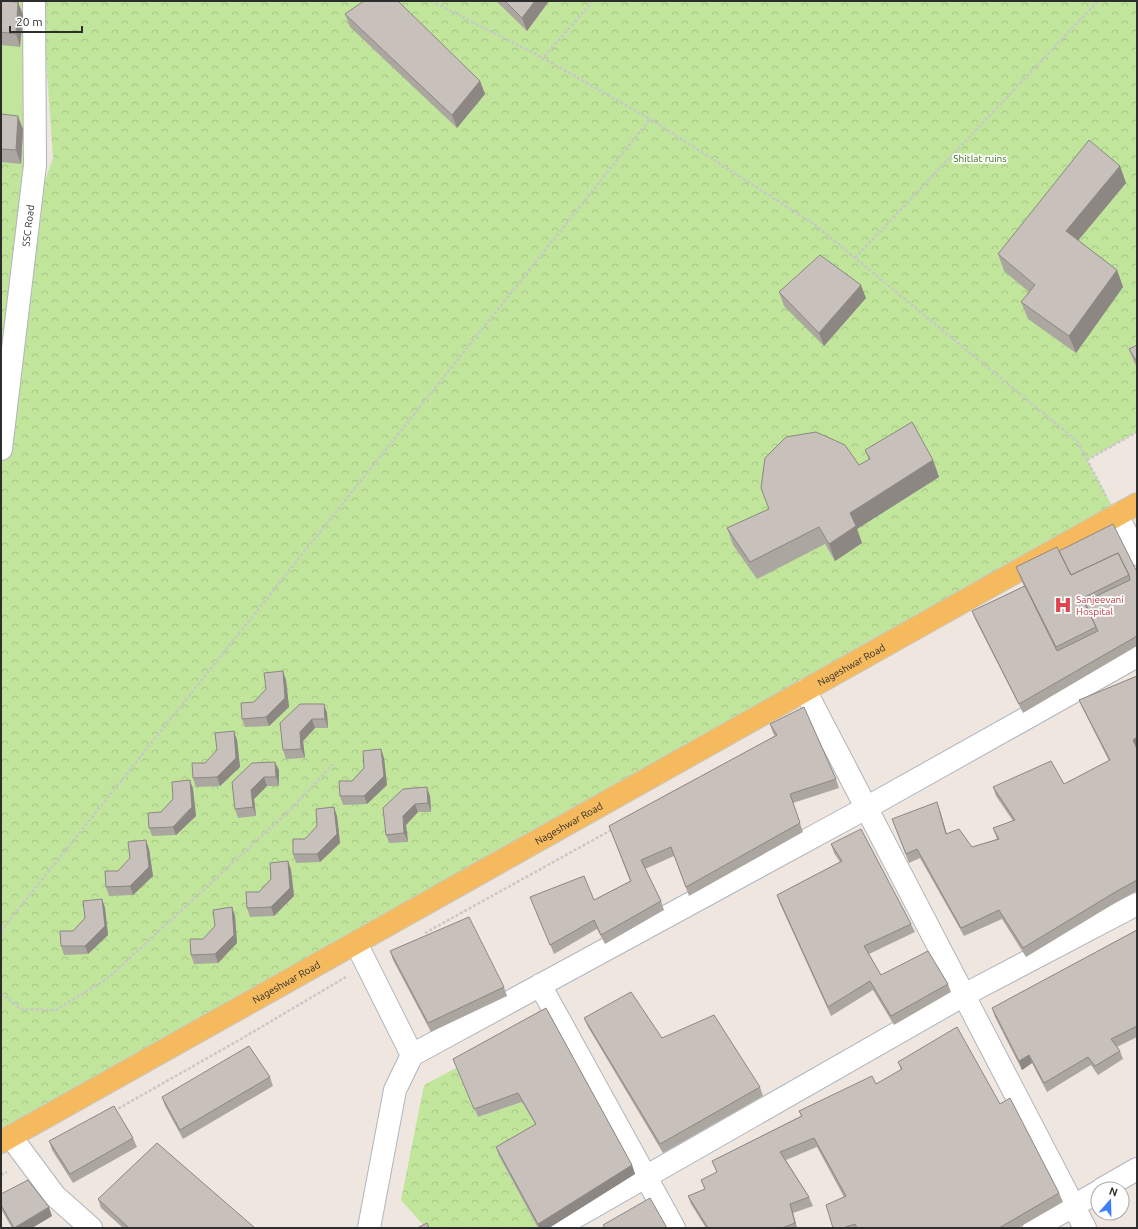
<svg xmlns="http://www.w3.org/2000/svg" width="1138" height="1229" font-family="Ubuntu,sans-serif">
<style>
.grass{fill:#c1e69b}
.forest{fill:url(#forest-crowns)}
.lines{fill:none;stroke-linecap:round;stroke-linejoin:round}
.street-casing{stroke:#b0b5bd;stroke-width:24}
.secondary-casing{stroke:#b0b5bd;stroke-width:24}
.primary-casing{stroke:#c8c8c8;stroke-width:24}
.path{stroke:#c8c8c8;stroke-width:2.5;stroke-dasharray:3 2;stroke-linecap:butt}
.street{stroke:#fff;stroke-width:22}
.secondary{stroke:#fff;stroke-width:22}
.primary{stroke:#f5ba5e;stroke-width:22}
.wall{fill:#aca6a1}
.shaded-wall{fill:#8c8783}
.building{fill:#c8c1bb;stroke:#8c8783}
.labels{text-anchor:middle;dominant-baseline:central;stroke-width:3.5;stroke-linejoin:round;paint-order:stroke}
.park-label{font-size:10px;fill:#386f19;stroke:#fff}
.street-label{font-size:10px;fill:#2d2d2d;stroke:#fff}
.health-label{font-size:10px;fill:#be3a42;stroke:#fff;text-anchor:start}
</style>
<defs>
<pattern id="forest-crowns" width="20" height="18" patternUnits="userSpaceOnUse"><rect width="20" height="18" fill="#c1e69b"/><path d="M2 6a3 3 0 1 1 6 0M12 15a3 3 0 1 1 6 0" fill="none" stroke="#a6c686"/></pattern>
</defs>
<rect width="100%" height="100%" fill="#efe6e0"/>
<path class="grass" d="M1,1H34L35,165L1,449Z"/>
<path class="forest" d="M42,1H1137V432L1087,460L1117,515L1,1142V162L35,165L29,225L53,158Z
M456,1068L478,1117L522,1102L540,1132L499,1156L538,1228H426L401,1200L424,1085Z"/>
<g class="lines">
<g class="street-casing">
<path id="street" d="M805,690L1085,1228
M356,943L412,1055
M540,985L674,1228
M11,1137L55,1196L91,1228
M1102,1189L1137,1169
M369,1228L395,1090L412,1055L866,808L1137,656
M556,1228L964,995L1137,904
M1034,1228L1098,1192"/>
</g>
<g class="secondary-casing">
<g id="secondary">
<path id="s1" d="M1,449L35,165L34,1"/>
<path d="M1117,515L1137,554"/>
</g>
</g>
<g class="primary-casing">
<g id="primary">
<path id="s2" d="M1,1142L1137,504"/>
</g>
</g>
<path class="path" d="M431,1L543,58
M593,1L543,58L650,119
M855,258L1098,1
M1087,460L1137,432
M1,931L650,119L814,224L855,258L1077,441L1106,496
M425,933L613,829
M1,993L21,1009L56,1010L108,978L291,809L333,764
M114,1111L241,1039L346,977
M1,1175L7,1172"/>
<use href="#street" class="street"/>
<use href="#secondary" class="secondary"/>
<use href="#primary" class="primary"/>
</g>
<path class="wall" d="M1,1L18,2L23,15L20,47L1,45Z
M496,1H549L527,31Z
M345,14L480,81L485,94L457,128L350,27Z
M1,114L23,129L21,164L1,162Z
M1120,166L1126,183L1078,240L1117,270L1123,287L1076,353L1028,319L1021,302L1029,292L1004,271L998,254Z
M779,292L866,298L824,346L784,306Z
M1137,345V367L1134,362L1129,349Z
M865,450L933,460L939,477L857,529L862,543L835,561L825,544L757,579L733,545L727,528L769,509L869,460Z
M1059,551L1137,572V646L1023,713L975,619L972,611L1024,586L1021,580L1016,567Z
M1137,676V891L1120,900L1026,957L1002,919L964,936L920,858L909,863L892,819L940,811L947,834L972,847L997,839L993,828L1013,821L996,796L993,787L1064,784L1109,761L1083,709L1079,700Z
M286,680L289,707L269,726L245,727L242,719L254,702Z
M324,704L327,713L328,728H315L303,741L305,758L286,759L283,750Z
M770,724L836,779L839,788L793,803L803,832L689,896L674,856L645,869L661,901L664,910L605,944L597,929L554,954L530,897L594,900L630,881L609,826L775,736L773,733Z
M237,740L240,767L220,786L196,787L193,778L205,763Z
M381,749L384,758L387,785L367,804L343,805L340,796L352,781Z
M279,770V786H267L254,799L256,816L238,818L235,809L232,782Z
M193,789L196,816L176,835L152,836L149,828L161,812Z
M430,796L431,812H418L406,825L408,842L389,843L386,835L383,808Z
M337,816L340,843L320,862L296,863L293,854L305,839Z
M831,844L911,924L915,932L869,954L881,975L948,984L951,992L894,1025L873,990L831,1016L780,904L777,895L840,862L834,853Z
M149,849L153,876L133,895L109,896L106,887L118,871Z
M288,861L291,870L294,896L274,916L250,917L247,908L259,892L271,879Z
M102,899L105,908L108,935L88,954L64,955L61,946L73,931Z
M232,907L235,916L237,943L218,963L194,964L191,955L203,939L215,926Z
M1137,930V1037L1117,1047L1120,1051L1123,1059L1098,1075L1091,1065L1047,1092L1032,1063L1022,1070L995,1017L992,1008Z
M390,951L504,987L507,996L431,1032L393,960Z
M546,1008L632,1165L635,1174L549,1228H538L499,1156L496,1147L535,1124L522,1102L478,1117L453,1059Z
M584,1018L662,1038L760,1087L763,1096L663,1153L588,1027Z
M898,1062L1000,1104L1059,1193L1063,1202L1018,1228H833L844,1197L817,1147L786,1160L809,1197L813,1206L793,1213L797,1228H706L691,1204L688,1196L705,1189L701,1180L717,1172L712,1161L801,1116L799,1111L876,1084L901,1070Z
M270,1077L273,1086L183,1139L165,1106L162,1097Z
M133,1138L137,1147L73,1183L52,1150L49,1141Z
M1,1194L52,1216L32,1228H12L1,1209Z
M98,1199L255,1228H123L101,1208Z"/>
<path class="shaded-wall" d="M535,1H549L527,31L522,18Z
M18,2L23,15L20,47L16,34Z
M480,81L485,94L457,128L452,115Z
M18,116L23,129L21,164L16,150Z
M1120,166L1126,183L1072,248L1066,231Z
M1117,270L1123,287L1076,353L1069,336Z
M861,285L866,298L824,346L819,333Z
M933,460L939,477L857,529L862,543L835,561L829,544L850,513Z
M283,671L286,680L289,707L269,726L266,717Z
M324,704L327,713L328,728L325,719Z
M312,719L315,728L303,741L305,758L301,749L300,732Z
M234,731L237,740L240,767L220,786L217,777Z
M1137,737V748L1136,749L1133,740Z
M381,749L384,758L387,785L367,804L364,796Z
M275,762L279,770V786L276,777Z
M264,777L267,786L254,799L256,816L253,807L251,790Z
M190,780L193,789L196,816L176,835L173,827Z
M427,787L430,796L431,812L428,803Z
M937,802L940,811L949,843L946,834Z
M415,804L418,812L406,825L408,842L404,833L403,816Z
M334,807L337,816L340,843L320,862L317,854Z
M146,840L149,849L153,876L133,895L130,886Z
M288,861L291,870L294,896L274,916L271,907Z
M102,899L105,908L108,935L88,954L85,946Z
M232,907L235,916L237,943L218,963L215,954Z
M1029,1055L1032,1063L1022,1070L1019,1061Z
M632,1165L635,1174L549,1228H539L538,1224Z
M790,1204L793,1213L797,1228L795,1223Z
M49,1207L52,1216L32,1228H14Z"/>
<path class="building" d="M1,1L18,2L16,34L1,32Z
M364,1H398L480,81L452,115L345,14Z
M505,1H535L522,18Z
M1,114L18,116L16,150L1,149Z
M1089,140L1120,166L1066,231L1117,270L1069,336L1021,302L1035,285L998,254Z
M820,255L861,285L819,333L779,292Z
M1137,345V362L1129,349Z
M912,422L933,460L850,513L856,526L829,544L819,527L750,562L727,528L769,509L761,488L765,458L786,437L816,432L845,445L859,465L870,459L865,450Z
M1113,524L1137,572V636L1019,704L972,611L1025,586L1057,651L1098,631L1084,602L1130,580L1129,575L1118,553L1071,575L1059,551Z
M1057,547L1071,575L1118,553L1129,575L1083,598L1096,627L1056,647L1016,567Z
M283,671L285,698L266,717L242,719L241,703L254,702L266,689L264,673Z
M1137,676V737L1133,740L1137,749V880L1117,891L1023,948L999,910L961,928L917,849L906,854L892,819L937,802L946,834L959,829L972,847L999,839L993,828L1015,820L993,787L1051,761L1064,784L1110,760L1079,700Z
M300,704H324L325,719H312L300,732L301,749L283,750L280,723Z
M804,707L836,779L790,794L800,823L686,887L671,847L641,860L661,901L601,935L594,920L550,945L530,897L584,876L594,900L631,881L609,826L777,735L770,724Z
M234,731L236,758L217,777L193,778L192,763H205L217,750L215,733Z
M381,749L384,776L364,796H340L339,781H352L364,768L363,751Z
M275,762L276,777H264L251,790L253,807L235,809L232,782L252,763Z
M190,780L192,807L173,827L149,828L148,813L161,812L173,799L172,782Z
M427,787L428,803L415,804L403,816L404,833L386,835L383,808L403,789Z
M334,807L337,834L317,854H293V839H305L317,826L316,809Z
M861,829L911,924L864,946L881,975L928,951L948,984L891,1016L870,981L828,1007L777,895L842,861L831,844Z
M146,840L149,867L130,886L106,887L105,871H118L130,858L128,842Z
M288,861L290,888L271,907L247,908L246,892H259L271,879L270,863Z
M102,899L105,926L85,946H61L60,931H73L85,918L83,901Z
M232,907L234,935L215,954L191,955L190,939H203L215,926L213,910Z
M469,917L504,987L428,1023L390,951Z
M1137,930V1026L1111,1039L1120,1051L1095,1066L1088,1057L1044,1083L1029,1055L1019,1061L992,1008Z
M631,992L662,1038L714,1015L760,1087L660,1144L584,1018Z
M546,1008L632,1165L538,1224L496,1147L536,1124L518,1093L474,1109L453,1059Z
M957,1027L1000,1104L1010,1098L1059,1193L999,1228H857L855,1224L843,1228H833L826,1205L846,1196L814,1138L780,1152L809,1197L790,1204L795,1223L782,1228H708L688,1196L705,1189L701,1180L717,1172L712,1161L802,1116L799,1111L872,1076L876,1084L902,1069L898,1062Z
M249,1046L270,1077L180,1130L162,1097Z
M114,1106L133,1138L70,1174L49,1141Z
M157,1143L255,1228H129L98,1199Z
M28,1180L49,1207L14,1228L1,1205V1194Z
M650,1198L667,1228H605L603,1225Z
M427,1223L429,1228H417Z"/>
<defs>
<g id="hospital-bare" transform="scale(1.38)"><path d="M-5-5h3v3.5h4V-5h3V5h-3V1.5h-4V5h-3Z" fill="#e0444e" stroke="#fff" stroke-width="2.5" paint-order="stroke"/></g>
</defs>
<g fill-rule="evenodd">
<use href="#hospital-bare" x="1063" y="605"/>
</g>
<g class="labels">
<g class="park-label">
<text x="980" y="158">Shitlat ruins</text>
</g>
<g class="street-label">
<text stroke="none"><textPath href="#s1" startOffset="225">SSC Road</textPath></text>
<text stroke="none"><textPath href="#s2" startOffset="975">Nageshwar Road</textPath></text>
<text stroke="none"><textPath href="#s2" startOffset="651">Nageshwar Road</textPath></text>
<text stroke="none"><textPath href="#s2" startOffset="327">Nageshwar Road</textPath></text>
</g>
<g class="health-label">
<text x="1076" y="599">Sanjeevani<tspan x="1076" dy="12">Hospital</tspan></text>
</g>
</g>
<rect width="1138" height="1229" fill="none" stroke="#2d2d2d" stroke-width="4"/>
<g transform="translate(1110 1201) rotate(20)"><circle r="19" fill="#ffffff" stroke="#ababab"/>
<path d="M0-3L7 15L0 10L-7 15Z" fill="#3d80ff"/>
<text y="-6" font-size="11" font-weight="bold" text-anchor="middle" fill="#2d2d2d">N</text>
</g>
<path d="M10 26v6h72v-6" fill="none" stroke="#2d2d2d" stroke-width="2"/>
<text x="16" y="26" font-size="12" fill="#2d2d2d" stroke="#ffffff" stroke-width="3" paint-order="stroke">20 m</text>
</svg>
